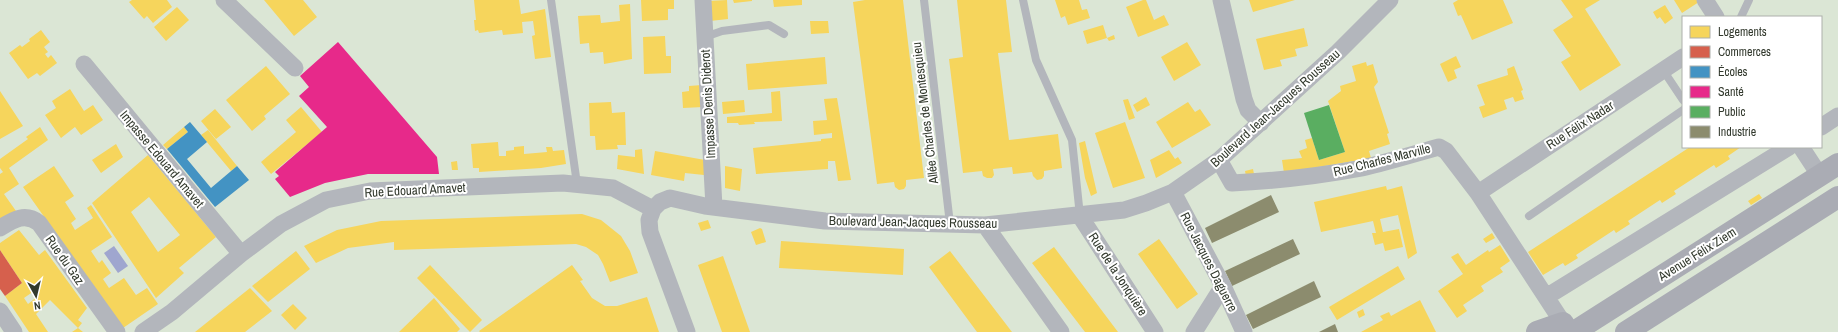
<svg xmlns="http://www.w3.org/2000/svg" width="1838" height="332" font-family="'Archivo Narrow',sans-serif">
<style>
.water{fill:#9fa6cf}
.homes{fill:#f6d55c;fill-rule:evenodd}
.shops{fill:#d6604d}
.schools{fill:#4393c3}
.health{fill:#e7298a}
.public{fill:#5aae61}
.industry{fill:#8c8c6e}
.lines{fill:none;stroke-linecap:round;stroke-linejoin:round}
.lane{stroke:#b3b6bc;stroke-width:8}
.street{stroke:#b3b6bc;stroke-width:17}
.secondary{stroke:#aaacb4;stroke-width:22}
.labels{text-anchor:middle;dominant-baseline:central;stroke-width:4;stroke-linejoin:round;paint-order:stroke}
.street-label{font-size:13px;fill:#32392d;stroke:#fff}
</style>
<rect width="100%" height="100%" fill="#dbe6d5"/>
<path class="water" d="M114,246L128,266L118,273L104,253Z"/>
<path class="homes" d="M132,0H167L172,7L153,23L147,16L144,19L129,2Z
M264,0H303L317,17L294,36Z
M474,0H519L521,14L545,9L551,57L535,59L532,36L535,35L533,21L522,22L523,33L503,35L502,30L479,33L478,30L475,31L474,20H476Z
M641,0H674V9H668V20L642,21Z
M727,0L728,19L710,21L708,1Z
M733,0H752V1L734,3Z
M773,0H802V5L774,7Z
M865,0H903L924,178L906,180V186L904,189L899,190L895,187L894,182L877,184L853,2Z
M957,0H1006L1012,52L998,53L1009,140L1058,134L1062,168L1044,171V176L1042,179L1037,180L1033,176L1032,172L1013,174L1012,167L993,169L994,175L992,178H987L983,176L982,171L963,173L949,59L963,57Z
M1055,0H1079L1082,10L1087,9L1090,18L1068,25L1065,16L1061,18Z
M1143,0H1146L1154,20L1164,15L1169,25L1138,37L1126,7Z
M1249,0H1295L1253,12Z
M1458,0H1503L1513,23L1472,40L1461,15L1458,16L1453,3Z
M1561,0H1600L1585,9L1621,65L1580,91L1561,62L1571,56L1553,30L1573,17Z
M1674,0H1702L1682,13Z
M630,4L632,59L604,64L603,52L590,53L589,43L580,44L578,16L600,15L601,23L620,21L619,5Z
M1665,5L1673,18L1665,24L1660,17L1657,19L1653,12Z
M177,7L189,20L166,41L154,27Z
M810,21H828L829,33L811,34Z
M1103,25L1107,38L1114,35L1115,39L1109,41L1107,38L1087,44L1083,31Z
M1304,28L1308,46L1295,49L1297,56L1280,60L1282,66L1264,70L1256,39Z
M41,30L50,42L44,47L48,52L45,54L48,58L51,55L57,63L40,76L37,73L28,79L9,53L20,45L22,47L30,41L29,39Z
M665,36L666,56H671V73L644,74L643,37Z
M1187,42L1201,65L1174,81L1161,57Z
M1456,56L1461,67L1454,70L1457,78L1448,82L1440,64Z
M825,57L827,84L748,90L746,64Z
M1366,62L1367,66L1373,64L1378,82L1374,87L1389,133L1387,134L1390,144L1369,151L1371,158L1284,173L1282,160L1302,158L1299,151L1307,148L1305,140L1312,138L1319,160L1345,152L1328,101L1341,91L1340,86L1356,81L1352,66Z
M266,66L290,94L264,116L266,119L252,131L226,100Z
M1514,66L1523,90L1521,91L1524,99L1515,102L1513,97L1504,100L1507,109L1483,118L1479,107L1485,105L1477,85L1508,75L1507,69Z
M702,85L703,107L683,108L682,92L689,91V86Z
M70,89L84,111L93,105L103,120L81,135L75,127L61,138L45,115L56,108L52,101Z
M0,91L23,126L0,139Z
M780,91L782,121L754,122L755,124L739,125L738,123H727V117L772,113L771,92Z
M1146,97L1150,105L1137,112L1133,105Z
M837,98L851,180L838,181L835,161H828V169L756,174L753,148L821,141V139L832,138V133L814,135L813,121L827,120L824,99Z
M1128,99L1135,118L1129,120L1123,100Z
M744,100L745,112L723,114L722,102Z
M611,102L612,113L625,112L626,145H617L618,149L596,150L595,136H590L589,103Z
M1188,102L1195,112L1200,109L1211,125L1172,148L1156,122Z
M301,107L322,132L271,174L261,162L296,132L286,120Z
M215,109L231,127L216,139L201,121Z
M1125,122L1145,178L1113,188L1095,133Z
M40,127L48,140L9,168L19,184L4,194L16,211L0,221V174L3,172L0,168V159L28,139L26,137Z
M184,127L188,132L167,149L163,145Z
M208,130L237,166L231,171L201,135Z
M1085,141L1097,193L1091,196L1085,178L1079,143Z
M498,142L499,156H506V151L514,150V147L524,146V154L547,152L546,147H552L553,151L564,150L566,164L541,168L479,172V168H473L471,144Z
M116,144L123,157L101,173L92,160Z
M1690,147H1741L1728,156L1730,159L1716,168L1714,165L1674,191L1676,194L1662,203L1660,200L1628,221L1630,224L1616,233L1614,230L1576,255L1578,258L1565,266L1563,263L1543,275L1528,252Z
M642,149L644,174L617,169L618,155L635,157V150Z
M1169,150L1175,159L1178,157L1182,163L1156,178L1150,160Z
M655,151L705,160L704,175L685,173L684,181L651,175Z
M148,155L216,237L179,268L184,273L156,298L92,203ZM149,197L180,235L158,252L131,212Z
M457,161L458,170H452L451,162Z
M54,166L74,196L65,202L76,219L71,223L75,230L93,218L87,208L91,205L112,237L91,251L99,263L102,260L111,273L103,279L109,288L124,278L136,295L147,288L158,304L123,328L23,187Z
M725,166L742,169L740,191L725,188Z
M1253,169L1254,174L1246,176L1245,171Z
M1386,186L1387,190L1402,186L1417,253L1408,259L1398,215L1380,219L1383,232L1399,229L1403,247L1385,251L1383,243L1375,245L1372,233H1376L1373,221L1321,232L1314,202Z
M1759,194L1762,198L1751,205L1748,201Z
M582,214L601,220L621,236L630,251L638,273L610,282L603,264L598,255L586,247L576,244L394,250V242L348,248L316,263L304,246L337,230L381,221Z
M708,220L711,228L701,231L698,223Z
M760,228L762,229L766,242L756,245L751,232Z
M19,230L39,255L45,250L87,308L78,320L82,323L78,328L50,300L36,314L48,332H29L5,296L22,283L0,250V243ZM34,291L38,296L28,304L24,298Z
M1492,233L1495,238L1486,243L1483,239Z
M1159,239L1198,294L1177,309L1138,254Z
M781,241L904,249L903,275L779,268Z
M1500,245L1510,261L1500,268L1503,272L1481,286L1484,291L1463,305L1467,311L1457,318L1438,291L1463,274L1451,257L1458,253L1466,265L1488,250L1489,252Z
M1054,247L1118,332H1085L1032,263Z
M296,251L310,269L268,302L252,286Z
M950,251L1012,332H977L929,267Z
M723,256L750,332H722L698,265Z
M430,265L482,320L470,332L417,278Z
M572,265L583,280L580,281L592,298L605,306H617L647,297L659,332H480L479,331Z
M1398,266L1405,279L1337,320L1329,307Z
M250,288L272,311L245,332H195Z
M434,298L460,329L457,332H399Z
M1420,300L1436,332H1361L1383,320L1380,316L1389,312L1391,316Z
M293,304L307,318L295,330L281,315Z
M1363,309L1365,315L1359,318L1357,312Z
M78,328L83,332H72Z"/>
<path class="shops" d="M0,250L22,283L5,296L0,289Z"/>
<path class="schools" d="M190,122L207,142L187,159L211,188L237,166L249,180L215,207L167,149L188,132L184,127Z"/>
<path class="health" d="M338,42L437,157L439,174H368L325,183L290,197L275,179L279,176L275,172L327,127L299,96L309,87L300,76Z"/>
<path class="public" d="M1329,105L1345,152L1319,160L1304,113Z"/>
<path class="industry" d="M1271,195L1279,212L1212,243L1205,228Z
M1293,239L1300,254L1232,286L1225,271Z
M1314,281L1321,297L1253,329L1246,315Z
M1335,324L1338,332H1319Z"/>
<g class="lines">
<path class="lane" d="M551,0L577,184
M924,0L950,224
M1023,0L1036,60L1072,140L1080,216
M1741,17L1749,0
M705,37L722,31L769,25L784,34
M1663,70L1683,100
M1529,216L1683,110"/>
<path class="street" d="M224,0L295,68
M703,0L714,207
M1221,0L1244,99L1248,110L1261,123
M1705,0L1716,17
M84,64L241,254
M1821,127L1838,116
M1801,147L1820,176
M1219,160L1232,183C1276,181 1319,176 1362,168C1388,162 1414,154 1439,147L1446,151L1478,193L1563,323
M1173,192L1223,286L1244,332
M1478,193L1683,57
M1080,216L1155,332
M985,225L1061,332
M0,228C13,220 25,212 39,223L117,332
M1546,297L1789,147
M0,311L14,332
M143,332L172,312L241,254L281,224L326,200L370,191L563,183L613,188L653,209
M687,332L650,232L649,220L653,209L660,202L670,198L705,206L825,221L985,225L1124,210L1146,203L1173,192L1219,160L1338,52L1390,0
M1194,332L1223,286"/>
<path class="secondary" d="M1537,332L1563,323L1568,332
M1574,332L1838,164
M1626,332L1838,197"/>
</g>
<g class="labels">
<g class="street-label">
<text transform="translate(708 104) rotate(-93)">Impasse Denis Diderot</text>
<text transform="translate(1275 108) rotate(-42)">Boulevard Jean-Jacques Rousseau</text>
<text transform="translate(925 113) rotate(-97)">Allée Charles de Montesquieu</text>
<text transform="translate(1580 125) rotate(-33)">Rue Félix Nadar</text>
<text transform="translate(162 159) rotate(50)">Impasse Edouard Amavet</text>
<text transform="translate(1382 160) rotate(-14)">Rue Charles Marville</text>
<text transform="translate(415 190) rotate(-3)">Rue Edouard Amavet</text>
<text transform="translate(913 222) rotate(1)">Boulevard Jean-Jacques Rousseau</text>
<text transform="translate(1697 254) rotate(-32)">Avenue Félix Ziem</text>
<text transform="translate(65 260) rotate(55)">Rue du Gaz</text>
<text transform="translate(1209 262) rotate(63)">Rue Jacques Daguerre</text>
<text transform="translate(1118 274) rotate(57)">Rue de la Jonquière</text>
</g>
</g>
<rect x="1682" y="16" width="140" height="132" fill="#ffffff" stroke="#adb0ab"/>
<rect x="1690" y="26" width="20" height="12" fill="#f6d55c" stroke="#adb0ab"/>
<text x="1718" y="36" font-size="12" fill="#32392d">Logements</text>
<rect x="1690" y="46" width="20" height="12" fill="#d6604d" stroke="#adb0ab"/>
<text x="1718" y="56" font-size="12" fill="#32392d">Commerces</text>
<rect x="1690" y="66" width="20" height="12" fill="#4393c3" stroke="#adb0ab"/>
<text x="1718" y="76" font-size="12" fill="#32392d">Écoles</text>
<rect x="1690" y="86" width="20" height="12" fill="#e7298a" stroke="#adb0ab"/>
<text x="1718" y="96" font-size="12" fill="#32392d">Santé</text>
<rect x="1690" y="106" width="20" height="12" fill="#5aae61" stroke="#adb0ab"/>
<text x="1718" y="116" font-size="12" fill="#32392d">Public</text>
<rect x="1690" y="126" width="20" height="12" fill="#8c8c6e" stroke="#adb0ab"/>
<text x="1718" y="136" font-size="12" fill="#32392d">Industrie</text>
<g transform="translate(36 296) rotate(172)" stroke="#ffffff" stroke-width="3" paint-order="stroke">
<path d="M0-3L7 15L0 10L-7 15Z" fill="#32392d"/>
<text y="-6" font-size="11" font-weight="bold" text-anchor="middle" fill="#32392d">N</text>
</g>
</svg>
